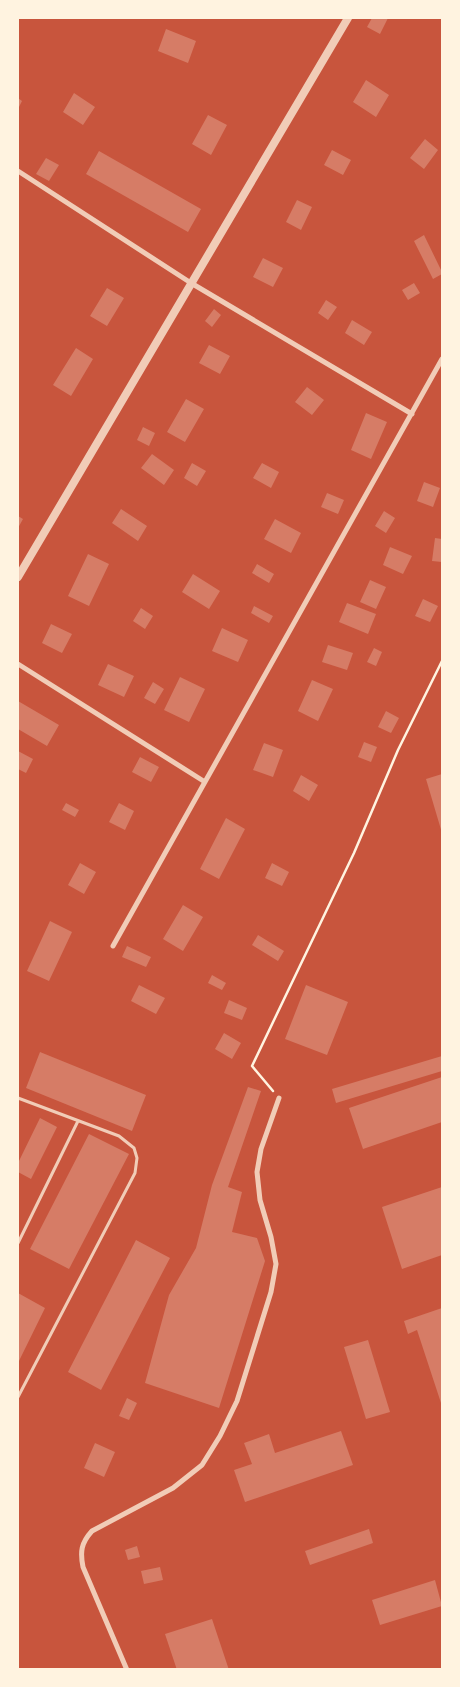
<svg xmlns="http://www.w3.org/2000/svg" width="460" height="1687" font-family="Barlow,sans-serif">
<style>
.building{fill:#d67c66}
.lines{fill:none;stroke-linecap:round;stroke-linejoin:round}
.path{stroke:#fff3e0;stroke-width:2.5}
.service{stroke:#f1ccb7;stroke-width:3}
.minor{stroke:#f1ccb7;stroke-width:5}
.tertiary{stroke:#f1ccb7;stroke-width:8}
</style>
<rect width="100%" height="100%" fill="#c8553d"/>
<path class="building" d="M372,18H388L380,34L367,27Z
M166,29L196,41L188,63L158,51Z
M366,80L389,95L376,117L353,102Z
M74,93L95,107L83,125L63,112Z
M18,98L22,101L18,109Z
M208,115L227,125L211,155L192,144Z
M425,139L438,150L424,169L410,158Z
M332,150L351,160L343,175L324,165Z
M99,151L201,209L188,232L86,174Z
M46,158L59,165L49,181L36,174Z
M297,200L312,207L301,230L286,222Z
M424,235L442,272V274L433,279L414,241Z
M263,258L283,268L273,287L253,277Z
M414,283L420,293L408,300L402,290Z
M107,288L124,298L107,326L90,316Z
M326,300L337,307L328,320L318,313Z
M214,309L221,315L212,327L205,321Z
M352,320L372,332L364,345L345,333Z
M209,345L230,356L220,374L199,363Z
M76,348L93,359L71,396L53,385Z
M307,387L324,400L312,415L295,402Z
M186,399L204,409L185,442L167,432Z
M366,413L387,422L371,459L351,450Z
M143,427L155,433L149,446L137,440Z
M152,454L174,470L164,485L141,468Z
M192,463L206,471L197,486L184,478Z
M262,463L279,472L271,488L253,478Z
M424,482L440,488L433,507L417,501Z
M327,493L344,500L338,514L321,507Z
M121,509L147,526L138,541L112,523Z
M384,511L395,518L386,533L375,526Z
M18,516L23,519L18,528Z
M275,519L301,533L291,553L264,539Z
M435,538L442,539V562L432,561Z
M390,547L412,556L403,574L383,565Z
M88,554L109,564L89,606L68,596Z
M257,564L274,574L269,583L252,573Z
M193,574L220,591L209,609L182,592Z
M370,580L386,587L376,609L360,602Z
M423,599L438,606L430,622L415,616Z
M347,603L376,614L368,634L339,622Z
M254,606L273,616L269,623L251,613Z
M141,608L153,616L145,629L133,621Z
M51,624L72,634L62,653L42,643Z
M222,628L248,640L238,662L212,651Z
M328,645L353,653L347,670L322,662Z
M374,648L382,652L376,666L367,662Z
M108,664L134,676L124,697L98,685Z
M180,677L205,689L189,722L164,710Z
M312,680L333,689L318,721L298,711Z
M153,682L164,689L155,704L144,698Z
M18,701L59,725L47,746L18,729Z
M386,711L399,718L391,733L378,727Z
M364,742L377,747L371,762L358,757Z
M264,743L283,750L273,777L253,770Z
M18,751L33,759L26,773L18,769Z
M140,757L159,767L151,782L132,772Z
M442,774V833L426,779Z
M301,775L318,785L309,801L293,791Z
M66,803L79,810L75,817L62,810Z
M119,803L134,811L125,830L109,822Z
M226,818L245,829L219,879L200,869Z
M80,863L96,872L84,894L68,885Z
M272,863L289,872L282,886L265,878Z
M183,905L203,917L183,951L163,939Z
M50,921L72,932L49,981L27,971Z
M258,935L284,951L278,961L252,945Z
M127,946L151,957L146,967L122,957Z
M212,975L226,983L222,990L208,983Z
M139,985L165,998L156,1014L131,1001Z
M306,985L348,1002L327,1055L285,1039Z
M229,1000L247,1008L242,1020L224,1013Z
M224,1033L241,1043L232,1059L215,1049Z
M40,1052L146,1095L132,1131L26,1088Z
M442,1056V1071L336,1103L332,1089Z
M442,1077V1122L363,1149L349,1108Z
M248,1087L261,1091L228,1187L242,1192L232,1232L257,1238L265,1261L219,1408L145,1383L169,1295L196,1248L212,1185Z
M40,1118L57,1127L31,1179L18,1172V1163Z
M89,1134L129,1154L69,1269L30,1249Z
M442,1187V1255L402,1269L382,1207Z
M136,1240L170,1258L101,1390L68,1372Z
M18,1293L45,1308L18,1363Z
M442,1308V1406L417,1330L408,1334L404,1321Z
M368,1340L390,1412L366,1419L344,1347Z
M127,1398L137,1403L129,1420L119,1416Z
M341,1431L353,1465L245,1502L234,1470L252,1464L244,1443L269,1434L275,1453Z
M95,1443L115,1452L104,1477L84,1468Z
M369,1529L373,1543L310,1565L305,1551Z
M137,1546L140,1557L128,1560L125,1550Z
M160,1567L163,1580L144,1584L141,1571Z
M435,1580L442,1606L380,1625L372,1600Z
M212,1619L229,1670H177L165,1634Z"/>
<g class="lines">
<path class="path" d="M273,1091L252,1066L354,853L398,750L442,661"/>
<path class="service" d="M18,1098L119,1136L134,1148L137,1158L135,1173L18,1397
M18,1243L78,1121"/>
<path class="minor" d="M18,171L191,283L412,414
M18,664L205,782
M113,946L442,359
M127,1670L83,1567C80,1552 81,1543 92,1531L173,1488L202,1465L220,1436L237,1401L271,1292L276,1264L271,1237L260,1200L257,1172L261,1149L279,1098"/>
<path class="tertiary" d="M18,577L348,18"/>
</g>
<rect width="460" height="1687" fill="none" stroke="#fff3e0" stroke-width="38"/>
</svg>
